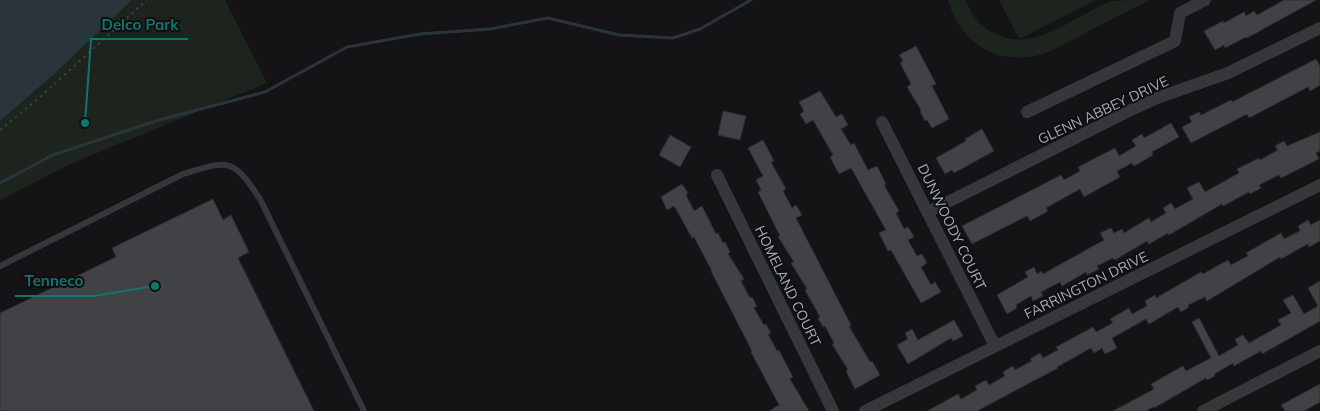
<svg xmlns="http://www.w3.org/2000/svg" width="1320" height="411" font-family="Mulish,sans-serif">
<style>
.green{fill:#1c241d}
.water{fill:#2a353b}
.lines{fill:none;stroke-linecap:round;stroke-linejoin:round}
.stream{stroke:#2a353b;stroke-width:3}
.building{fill:#404246;stroke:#2e2e32}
.path{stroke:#3b3e42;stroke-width:2;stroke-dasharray:2.5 4;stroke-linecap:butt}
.lane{stroke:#35373b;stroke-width:6}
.street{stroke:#35373b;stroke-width:12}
.labels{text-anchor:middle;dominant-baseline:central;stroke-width:4;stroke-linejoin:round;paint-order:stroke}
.street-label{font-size:14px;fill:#a5acb7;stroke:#0f0f11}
.leader{fill:none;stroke:#0f766e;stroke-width:2}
.callout-dot{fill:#0f766e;stroke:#0f0f11;stroke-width:2}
.callout-label{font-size:15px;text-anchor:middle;font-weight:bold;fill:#0f766e;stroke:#0f0f11;stroke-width:4;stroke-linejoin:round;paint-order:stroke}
</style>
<rect width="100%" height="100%" fill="#141416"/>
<path class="green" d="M0,0H225L267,83L73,163L0,200Z
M948,0H966C971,14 979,25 992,32C1033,56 1074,15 1112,1C1122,0 1139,0 1150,0C1126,12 1102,24 1078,37C1067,42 1055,50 1043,54C999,67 960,44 948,0Z
M999,0H1096L1019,39Z"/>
<path class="water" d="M0,0H132L54,74L0,121Z"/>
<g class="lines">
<path class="stream" d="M0,183L53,155L159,120L265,92L347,47L420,34L490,29L548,18L619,35L673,38L700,29L751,0"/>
</g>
<path class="building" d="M1284,0H1316L1247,38L1246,37L1225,48L1224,45L1215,50L1204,31L1223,21L1224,23L1244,12L1246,16L1254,11L1257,15Z
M916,46L936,84L932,86L949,119L932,128L927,120L925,121L920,111L921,110L907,87L911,84L900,63L903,61L899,55Z
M1316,59L1320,66V85L1310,91L1308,87L1249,118L1247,114L1191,143L1182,127L1192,122L1189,117L1199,112L1201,115L1231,100L1232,102Z
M820,91L836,117L842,114L848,125L841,129L851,145L854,143L868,170L877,166L886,184L884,185L899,211L896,213L904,229L908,227L914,237L908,240L917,256L922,254L927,263L921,267L931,285L935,282L941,292L921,303L891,250L888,251L879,233L886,230L851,168L839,174L830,157L833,155L813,120L806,124L800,114L804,111L799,102Z
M723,111L746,116L740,140L718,135Z
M1171,123L1179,137L1152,152L1153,155L1134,166L1132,163L1117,171L1120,177L1084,197L1080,189L1046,208L1048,211L1030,221L1027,216L972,244L962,226L1061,175L1064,180L1080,171L1078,167L1115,148L1119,156L1136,146L1132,140L1142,134L1144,138Z
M982,129L994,151L954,173L952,170L945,174L936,158L966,141L965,139Z
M1320,132V151L1316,153L1319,159L1281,178L1279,175L1259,185L1261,188L1250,194L1249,192L1223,206L1222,204L1169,235L1168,233L1149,244L1147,241L1115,260L1113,258L1097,266L1099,269L1087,275L1086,272L1062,286L1060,282L1041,292L1043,296L1033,301L1031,296L1016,305L1017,308L1007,314L997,295L1028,277L1025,272L1034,267L1037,274L1042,271L1043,274L1104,240L1100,233L1111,228L1114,233L1122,229L1124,233L1149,218L1151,222L1166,213L1163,208L1171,203L1175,209L1193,199L1187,188L1199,182L1205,192L1239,173L1237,169L1259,158L1260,160L1278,150L1275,146L1284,141L1287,146Z
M670,135L691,147L680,167L659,155Z
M763,140L774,161L771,162L786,189L783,191L792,208L796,205L802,215L796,218L851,325L849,326L870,362L872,361L880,375L855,389L846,371L848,370L832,344L834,343L825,326L823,327L818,318L820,317L805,290L807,289L791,263L794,262L778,237L780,236L758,192L761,190L756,180L763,176L748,148Z
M682,184L688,193L686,195L694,211L702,206L716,234L718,233L723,243L725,242L730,252L728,254L744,279L741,281L750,298L752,297L757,306L754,308L764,325L766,324L771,333L768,334L777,351L779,350L784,360L793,377L790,379L809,411H769L779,405L751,352L752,351L711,271H712L694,237L692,238L676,209L674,206L667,210L661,197Z
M213,199L223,220L231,215L249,252L238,258L314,411H0V313L116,257L112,248Z
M1308,220L1311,225L1320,220V241L1309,247L1308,244L1281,259L1280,257L1207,301L1205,297L1188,305L1189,307L1181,312L1178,307L1149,324L1146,319L1112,338L1117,348L1105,354L1102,348L1094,353L1091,348L1057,367L1058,368L977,411H927L958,394L961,399L977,390L975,386L986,380L989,385L1005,376L1003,372L1013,366L1015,370L1032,361L1030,359L1040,353L1043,358L1058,350L1056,347L1093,327L1096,332L1113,323L1110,319L1129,308L1132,314L1147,306L1145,301L1155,295L1156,298L1201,272L1203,274L1228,260L1231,265L1248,256L1246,253L1281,233L1284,239L1300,231L1298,226Z
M1320,281V321L1262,354L1261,351L1234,366L1233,363L1214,374L1215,376L1207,380L1206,378L1154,408L1153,407L1146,411H1113L1154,389L1151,384L1183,366L1186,371L1211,358L1192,322L1199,318L1219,356L1238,345L1235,339L1243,335L1249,343L1281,325L1278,320L1291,313L1283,300L1293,295L1304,314L1318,306L1308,288Z
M954,320L963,336L953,341L951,338L908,364L897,345L908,339L905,333L912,329L918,340Z
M1320,384V402L1304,411H1285L1281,405Z"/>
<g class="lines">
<path class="path" d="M0,130L39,98L147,0"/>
<path class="lane" d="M0,266L183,174C229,160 232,157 260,199L364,411"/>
<path class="street" d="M1027,112L1175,41L1180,13L1205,0
M882,122L995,346
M717,175L833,411
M928,212L1133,109L1157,98L1228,73L1320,28
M865,411L1320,185
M1203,411L1320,351"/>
</g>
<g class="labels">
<g class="street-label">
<text transform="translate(1103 110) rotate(-25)">GLENN ABBEY DRIVE</text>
<text transform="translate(952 227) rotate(64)">DUNWOODY COURT</text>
<text transform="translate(1086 285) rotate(-26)">FARRINGTON DRIVE</text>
<text transform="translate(788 286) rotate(64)">HOMELAND COURT</text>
</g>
</g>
<path class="leader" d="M85 123L91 39H188M155 286L94 296H15"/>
<g class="callout-dot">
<circle cx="85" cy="123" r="5"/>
<circle cx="155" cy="286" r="5"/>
</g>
<g class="callout-label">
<text x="140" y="30">Delco Park</text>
<text x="54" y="286">Tenneco</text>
</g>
</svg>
